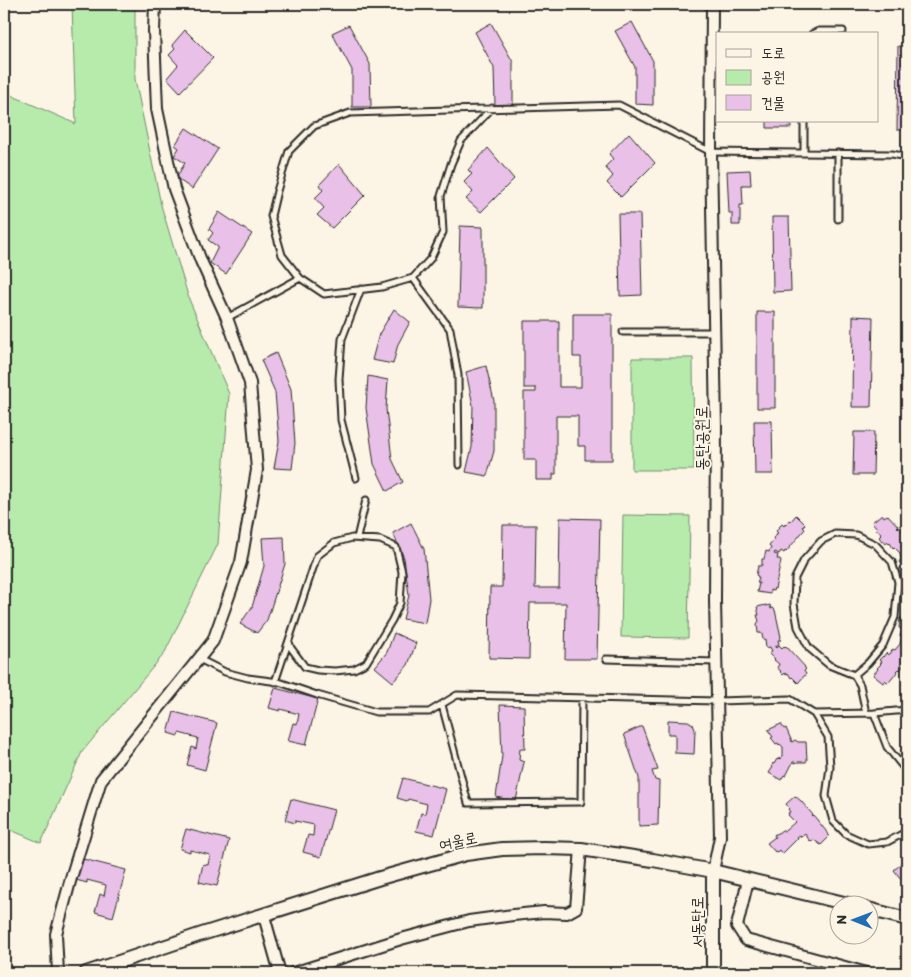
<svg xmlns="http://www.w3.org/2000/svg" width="911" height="977" font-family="Itim,'Poor Story',sans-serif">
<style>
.green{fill:#b7ebac;stroke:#718b6c}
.building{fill:#e9c0e7;stroke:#2b2b2b}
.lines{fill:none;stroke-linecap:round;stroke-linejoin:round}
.service-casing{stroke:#2b2b2b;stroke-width:9}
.minor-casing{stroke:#2b2b2b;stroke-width:14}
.tertiary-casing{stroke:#2b2b2b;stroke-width:16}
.service{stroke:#fcf5e5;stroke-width:5}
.minor{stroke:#fcf5e5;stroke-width:10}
.tertiary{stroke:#fcf5e5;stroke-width:12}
.labels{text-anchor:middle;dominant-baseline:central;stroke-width:4;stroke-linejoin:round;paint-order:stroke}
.street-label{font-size:16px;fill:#2b2b2b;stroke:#fcf5e5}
</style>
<rect width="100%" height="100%" fill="#fcf5e5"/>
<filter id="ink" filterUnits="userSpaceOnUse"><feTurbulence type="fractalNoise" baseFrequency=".02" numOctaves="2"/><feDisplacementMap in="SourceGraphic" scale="10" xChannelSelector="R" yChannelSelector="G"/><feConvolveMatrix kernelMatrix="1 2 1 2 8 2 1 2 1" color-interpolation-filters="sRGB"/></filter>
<g filter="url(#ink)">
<path class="green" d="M72,4H135V79L161,205L189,299L229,394L218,544L164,654L82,752L41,843L4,827V92L76,124Z
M632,358H693L694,470H632Z
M623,515L690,516L688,638L621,637Z"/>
<path class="building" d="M632,22L653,61V105L635,104V67L615,31Z
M491,23L513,62V106L495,105L494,68L475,32Z
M349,25L370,64L371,107H352V70L332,33Z
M185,30L213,58L180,92L167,78L178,65L169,55L175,49L172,45Z
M898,46H907V130H897Z
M767,121H791V128H767Z
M186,128L218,149L192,189L176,178L185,163L174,156L179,148L175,145Z
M629,133L655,163L621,197L607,183L613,176L605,167L613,159L609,154Z
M488,148L514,179L481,212L466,199L473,192L464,182L472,174L468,170Z
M339,164L365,195L332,228L317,215L324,208L315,198L323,190L319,185Z
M750,170L751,185H742L743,205H740V225H732V213H729L727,171Z
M219,212L252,234L226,274L210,263L218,247L208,240L213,233L209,229Z
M618,214H640L642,295L620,296Z
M772,217H789L791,291L773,292Z
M460,226L483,227V308L458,307Z
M394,309L410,322L398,344L393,364L372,360L379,334Z
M757,312H775V408H757Z
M573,314H612V460H585V446H578V416H556V474H553V480H536V460H524V392H536V388H524V321H559V387H581V357H573Z
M853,316L873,317L871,407H852Z
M276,353L291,389L295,443L292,469L274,468L279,441L275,392L261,360Z
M486,366L494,401V451L487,476L466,472L472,447L473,405L466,372Z
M368,376L388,380L386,409L392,459L403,482L387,491L374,464L366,408Z
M754,421H772L773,474H755Z
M854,432H874L873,475H853Z
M882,514L884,517L887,515L888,516V515L898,526L897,527L898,528L899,527L907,536V539L906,541L907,545L905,546L907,550V588V585H905V580H903V578L900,579L899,569L902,567L899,561H901L900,553L894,547L893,548L890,543L889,544L887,542L886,544L883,540L882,541L879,537L881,535L880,534L881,533L876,529L877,528L872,522Z
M796,515L805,524L803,527L805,529L786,552L785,551L784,553L781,551L779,554L775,552L774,554L778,555L777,559H780L781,561L775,589L774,588L773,591L770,590V594L757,592L759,583H757L759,578H758V576L756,575L758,566H760L762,565V559H764L766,551L769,552L771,548L769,546L774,540L773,538L777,535L776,534L778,533L776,531L779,527L782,524L784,526L785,524L786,525L789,520L791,521Z
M560,518L600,519L597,659H565L566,603H530L529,659L489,658L490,587H502L503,525H536L535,588H559Z
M411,523L424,549L429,599L425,623L403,619L409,595L404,558L393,533Z
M284,537L285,564L267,620L257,633L240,624L252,607L264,566L262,538Z
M766,605V606L770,605L771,609L773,608L775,610L781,637L780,638L781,640H778L779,644L775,646L776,648L779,645L782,648L784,646L785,647L786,646L805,667H804L806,669L804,671L806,674L798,683L792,677L791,678L788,673L787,674L785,673L783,675L780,672L781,671L777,668L779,664L774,660L775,659L769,653L772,651L770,647L766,648L765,639L763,640L762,634H761V633H758L757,624L759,621L757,615H759L757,607Z
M907,608V648L906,651L907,652V661L900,670L899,669L897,671H898L890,681L887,682L885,680L883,683L873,675L878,669L877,668L881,664L880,663L882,662L879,660L883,656V657L886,653L888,655L889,654H890L893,649L895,650L900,644L902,636H900L902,630H901V628H899L900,618L903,619V617L904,618L905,611L906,612Z
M394,633L416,643L408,665L393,682L375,667L387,652Z
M275,688L318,699L306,745L288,741L293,723L297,724L299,714L280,709V711L269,708Z
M500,705L524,706L525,749H520L519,760L524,762L516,801L496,797L502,756Z
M174,712L217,723L205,770L187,765L192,747L196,749L198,738L179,733L178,736L168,733Z
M668,720L688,721L693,724L695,730L694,754L675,753V734H668Z
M781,724L784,729L786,728L792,742L795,740L798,742H806L807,760L806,762H798L795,763V762H793L786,776L784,775L781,780L769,773L773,767L772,766L773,763L774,764L777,759L778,760L779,758L780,759L783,756V747L780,744L779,745L778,743L776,744L773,740L771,738L773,737L768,730Z
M642,726L658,770L652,771L655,780L659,781L658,825L639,826V778L624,734Z
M403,778L446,789L434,835L416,831L421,813L425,814L427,804L408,799L407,801L397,798Z
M795,796L801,801L813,815L812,816L813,817L814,816L826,831L829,837L821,845L814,840L812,841L811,840L810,841L805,834L801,837L800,835L797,837L798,838L782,854L779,850L777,852L775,851V852L767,843L775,837L774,835L777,833H778L782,830L784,831L786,830L795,822L788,815H789L788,813L790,812L788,809L789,808L786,804Z
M291,799L334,810L321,857L303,852L308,835L313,836L314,825L295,821V823L285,820Z
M186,829L229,840L217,886L199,882L203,864L208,865L210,855L190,850V852L180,849Z
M907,858V879L906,877L903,879L902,878L901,879L894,870L901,864V862Z
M83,859L126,870L113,917L95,912L100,894L104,896L106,885L87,880V883L76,880Z"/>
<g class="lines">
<g class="service-casing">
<path id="service" d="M812,34L819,31H843
M492,108L461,141L451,164L441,196L443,232L431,258L413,278L382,287L324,294L300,278L282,255L271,216L277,191L289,151L314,126L350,113L619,105L711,152L892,154L907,157
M804,153V121
M838,219V153
M413,278L450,329L458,375L459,465
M227,318L300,278
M623,332H714
M356,478L341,420L339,379L342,339L361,289
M357,538L366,500
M199,659L225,672L248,678L279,682L317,695L376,712H429L457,695L717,701L790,699L814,714L874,713L907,710
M606,659L716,662
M854,675L868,663L883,645L895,617L898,582L892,562L875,544L856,535L835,534L821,541L804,560L795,578L794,604L798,627L809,648L829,665L854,675L860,685L866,713
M275,682L317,556L334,543L352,538L380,540L396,547L402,572L400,603L392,620L366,663L354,669L335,671L318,670L305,667L291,648L289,642
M442,705L468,803L581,802L582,698
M874,713L887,747L907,772
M814,714L828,737L830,767L826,796L833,821L846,834L868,844L887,842L904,833L907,825"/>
</g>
<g class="minor-casing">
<path id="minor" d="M712,4L711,152L716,426L715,601L720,837L713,871
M748,880L737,926L746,940L867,973
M264,916L280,973
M58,973L56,934L71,878L101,780L213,641L241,562L257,470L250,383L227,318L201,261L174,189L157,109L154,31L155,4
M293,973L401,939L469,921L513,915L544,912L567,913L576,908L581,849"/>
</g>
<g class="tertiary-casing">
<path id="tertiary" d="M868,909L907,919
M86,973L202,934L380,878L466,854L502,849L544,848L581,849L653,860L713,871L848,904
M713,973V871"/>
</g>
<use href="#service" class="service"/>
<use href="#minor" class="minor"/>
<use href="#tertiary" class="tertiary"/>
</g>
</g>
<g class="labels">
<g class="street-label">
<text transform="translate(701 438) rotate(-90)">동탄공원로</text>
<text transform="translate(458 841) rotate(-12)">여울로</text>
<text transform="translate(697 922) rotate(-90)">서동탄로</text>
</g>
</g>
<rect width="911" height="977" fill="none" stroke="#fcf5e5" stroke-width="20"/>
<rect x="10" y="10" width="891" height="957" fill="none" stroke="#2b2b2b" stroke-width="2" filter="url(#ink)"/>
<rect x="716" y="32" width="162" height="90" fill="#fcf5e5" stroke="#a8a49b"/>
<rect x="726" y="49" width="25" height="8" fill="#fcf5e5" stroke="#a8a49b"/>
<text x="761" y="58" font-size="15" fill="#2b2b2b">도로</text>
<rect x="726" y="70" width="25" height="15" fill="#b7ebac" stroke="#a8a49b"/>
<text x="761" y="82" font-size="15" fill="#2b2b2b">공원</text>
<rect x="726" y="95" width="25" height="15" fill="#e9c0e7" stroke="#a8a49b"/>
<text x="761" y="108" font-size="15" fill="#2b2b2b">건물</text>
<g transform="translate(854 920) rotate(271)"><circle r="24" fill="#fcf5e5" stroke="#a8a49b"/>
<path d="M0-4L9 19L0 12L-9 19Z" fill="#1f6fb2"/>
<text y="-8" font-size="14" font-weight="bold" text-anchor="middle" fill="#2b2b2b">N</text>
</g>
</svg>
